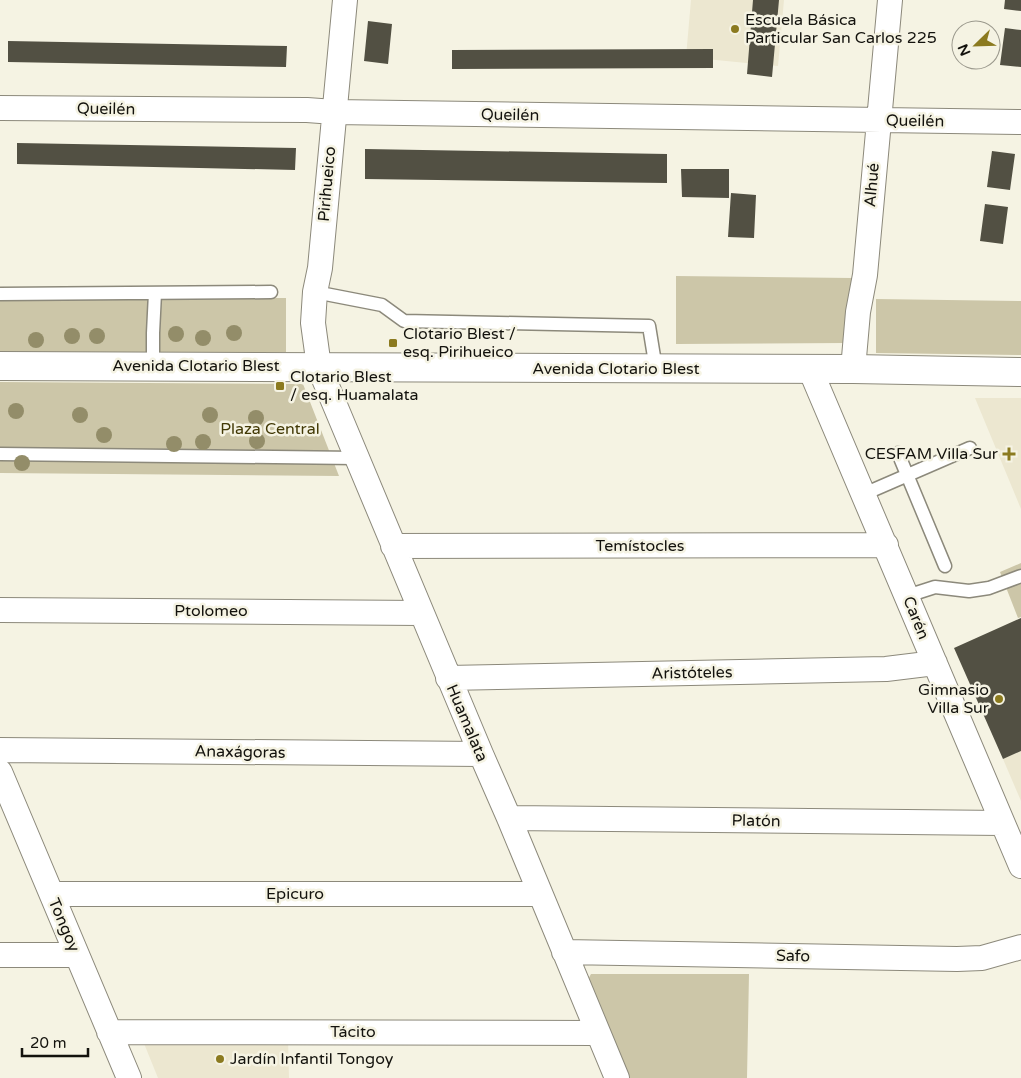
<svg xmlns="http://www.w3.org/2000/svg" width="1021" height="1078" font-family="'Varela Round',sans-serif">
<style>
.built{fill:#ece7d0}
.green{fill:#ccc6a8}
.building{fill:#525043}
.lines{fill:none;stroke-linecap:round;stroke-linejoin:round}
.service-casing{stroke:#8c897b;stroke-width:15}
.minor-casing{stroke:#8c897b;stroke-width:26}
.secondary-casing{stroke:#8c897b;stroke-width:30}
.service{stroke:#fff;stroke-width:12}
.minor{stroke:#fff;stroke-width:24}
.secondary{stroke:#fff;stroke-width:28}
.tree{fill:#938d69}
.poi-dot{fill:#8b7a1f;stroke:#f5f3e3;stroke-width:2}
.labels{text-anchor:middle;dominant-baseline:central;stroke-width:5;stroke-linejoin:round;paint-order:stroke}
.poi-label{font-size:16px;fill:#13120d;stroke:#f5f3e3;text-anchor:start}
.street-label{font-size:16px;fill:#13120d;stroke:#f5f3e3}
.park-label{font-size:16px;fill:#423906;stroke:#f5f3e3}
</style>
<rect width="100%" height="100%" fill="#f5f3e3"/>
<path class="built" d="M691,0H784L778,66L686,57Z
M975,398H1021V509Z
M1021,751V801L1003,759Z
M288,1038L289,1078H158L143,1041Z"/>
<path class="green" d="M676,276L852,278L845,343L676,344Z
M286,298V352L0,353V299Z
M876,299L1021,301V355L876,353Z
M0,382L303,384L339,476L0,473Z
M1021,563V617L1018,618L1000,572Z
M591,974H749L747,1078H627L586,983Z"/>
<path class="building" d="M753,0H779L772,77L747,74Z
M1005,0H1021V11L1004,9Z
M368,21L392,24L388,64L364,61Z
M1005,28L1021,30V67L1000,65Z
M8,41L287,46L286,67L8,62Z
M713,49V68L452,69V50Z
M17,143L296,148L295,170L17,164Z
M365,149L667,154V183L365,179Z
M992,151L1015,154L1010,190L987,187Z
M681,169H729V198L682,197Z
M731,193L756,195L754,238L728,237Z
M985,204L1008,207L1003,244L980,241Z
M1021,618V751L1003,759L954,648Z"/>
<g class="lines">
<g class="service-casing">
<path id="service" d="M315,292L382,305L404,321L649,326L656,369
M0,294L271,292
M153,366V333L155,293
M898,453L945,566
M0,454L356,458
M864,494L970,448
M907,596L935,587L969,591L989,588L1021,576"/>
</g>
<g class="minor-casing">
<path id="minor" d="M345,0L320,268L315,292L313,323L319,367L481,754L509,818L617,1078
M0,108L307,110L334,112L1021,122
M810,369L1021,866
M853,369L858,312L865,275L890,0
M393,546L886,545
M0,610L421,613
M448,678L886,669L935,663
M0,750L481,754
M0,772L129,1078
M509,818L1002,823
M52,894H539
M564,952L957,959L982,958L1021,947
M0,955H77
M109,1032L597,1033"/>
</g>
<g class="secondary-casing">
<path id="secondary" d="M0,366L853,369L1021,372"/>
</g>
<use href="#service" class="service"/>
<use href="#minor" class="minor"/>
<use href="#secondary" class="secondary"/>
</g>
<g class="tree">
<circle cx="234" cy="333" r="8"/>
<circle cx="176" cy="334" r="8"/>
<circle cx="72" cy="336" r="8"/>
<circle cx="97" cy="336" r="8"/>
<circle cx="203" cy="338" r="8"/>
<circle cx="36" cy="340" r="8"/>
<circle cx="16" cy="411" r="8"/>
<circle cx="80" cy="415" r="8"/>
<circle cx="210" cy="415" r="8"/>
<circle cx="256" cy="418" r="8"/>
<circle cx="104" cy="435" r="8"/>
<circle cx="257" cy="441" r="8"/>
<circle cx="203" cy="442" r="8"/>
<circle cx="174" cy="444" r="8"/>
<circle cx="22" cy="463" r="8"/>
</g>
<g class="poi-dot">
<circle cx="735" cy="29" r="5"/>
<rect x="388" y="338" width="10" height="10" rx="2.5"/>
<rect x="275" y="381" width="10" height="10" rx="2.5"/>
<path d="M1006.5 446.5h5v5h5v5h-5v5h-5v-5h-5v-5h5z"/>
<circle cx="999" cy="699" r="5"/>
<circle cx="220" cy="1059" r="5"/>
</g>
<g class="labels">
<g class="poi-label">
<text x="745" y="20">Escuela Básica<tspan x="745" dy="18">Particular San Carlos 225</tspan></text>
<text x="403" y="334">Clotario Blest /<tspan x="403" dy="18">esq. Pirihueico</tspan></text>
<text x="290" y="377">Clotario Blest<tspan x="290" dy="18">/ esq. Huamalata</tspan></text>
<text x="998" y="454" text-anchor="end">CESFAM Villa Sur</text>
<text x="989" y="690" text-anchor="end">Gimnasio<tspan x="989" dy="18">Villa Sur</tspan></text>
<text x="230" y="1059">Jardín Infantil Tongoy</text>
</g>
<g class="street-label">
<text transform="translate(106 109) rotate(1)">Queilén</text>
<text transform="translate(510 115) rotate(1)">Queilén</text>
<text transform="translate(915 121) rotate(1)">Queilén</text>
<text transform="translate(327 184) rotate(-85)">Pirihueico</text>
<text transform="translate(872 185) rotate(-85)">Alhué</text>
<text x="196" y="366">Avenida Clotario Blest</text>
<text x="616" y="369">Avenida Clotario Blest</text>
<text x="640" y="546">Temístocles</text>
<text x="211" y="611">Ptolomeo</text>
<text transform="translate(916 618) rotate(68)">Carén</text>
<text transform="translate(692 673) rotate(-1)">Aristóteles</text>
<text transform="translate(467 723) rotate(67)">Huamalata</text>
<text transform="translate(240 752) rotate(1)">Anaxágoras</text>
<text transform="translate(756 821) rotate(1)">Platón</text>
<text x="295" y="894">Epicuro</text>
<text transform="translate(64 925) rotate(67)">Tongoy</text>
<text transform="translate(793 956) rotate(1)">Safo</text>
<text x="353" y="1032">Tácito</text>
</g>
<g class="park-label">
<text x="270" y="429">Plaza Central</text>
</g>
</g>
<g transform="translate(976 45) rotate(247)"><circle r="24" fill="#f5f3e3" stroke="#9b998d"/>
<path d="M0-4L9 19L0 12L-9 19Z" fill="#8b7a1f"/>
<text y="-8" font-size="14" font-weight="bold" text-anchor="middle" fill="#13120d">N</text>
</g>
<path d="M22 1048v8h66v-8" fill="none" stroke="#13120d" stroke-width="2.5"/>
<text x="30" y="1048" font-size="15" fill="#13120d" stroke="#f5f3e3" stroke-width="4" paint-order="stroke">20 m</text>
</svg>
